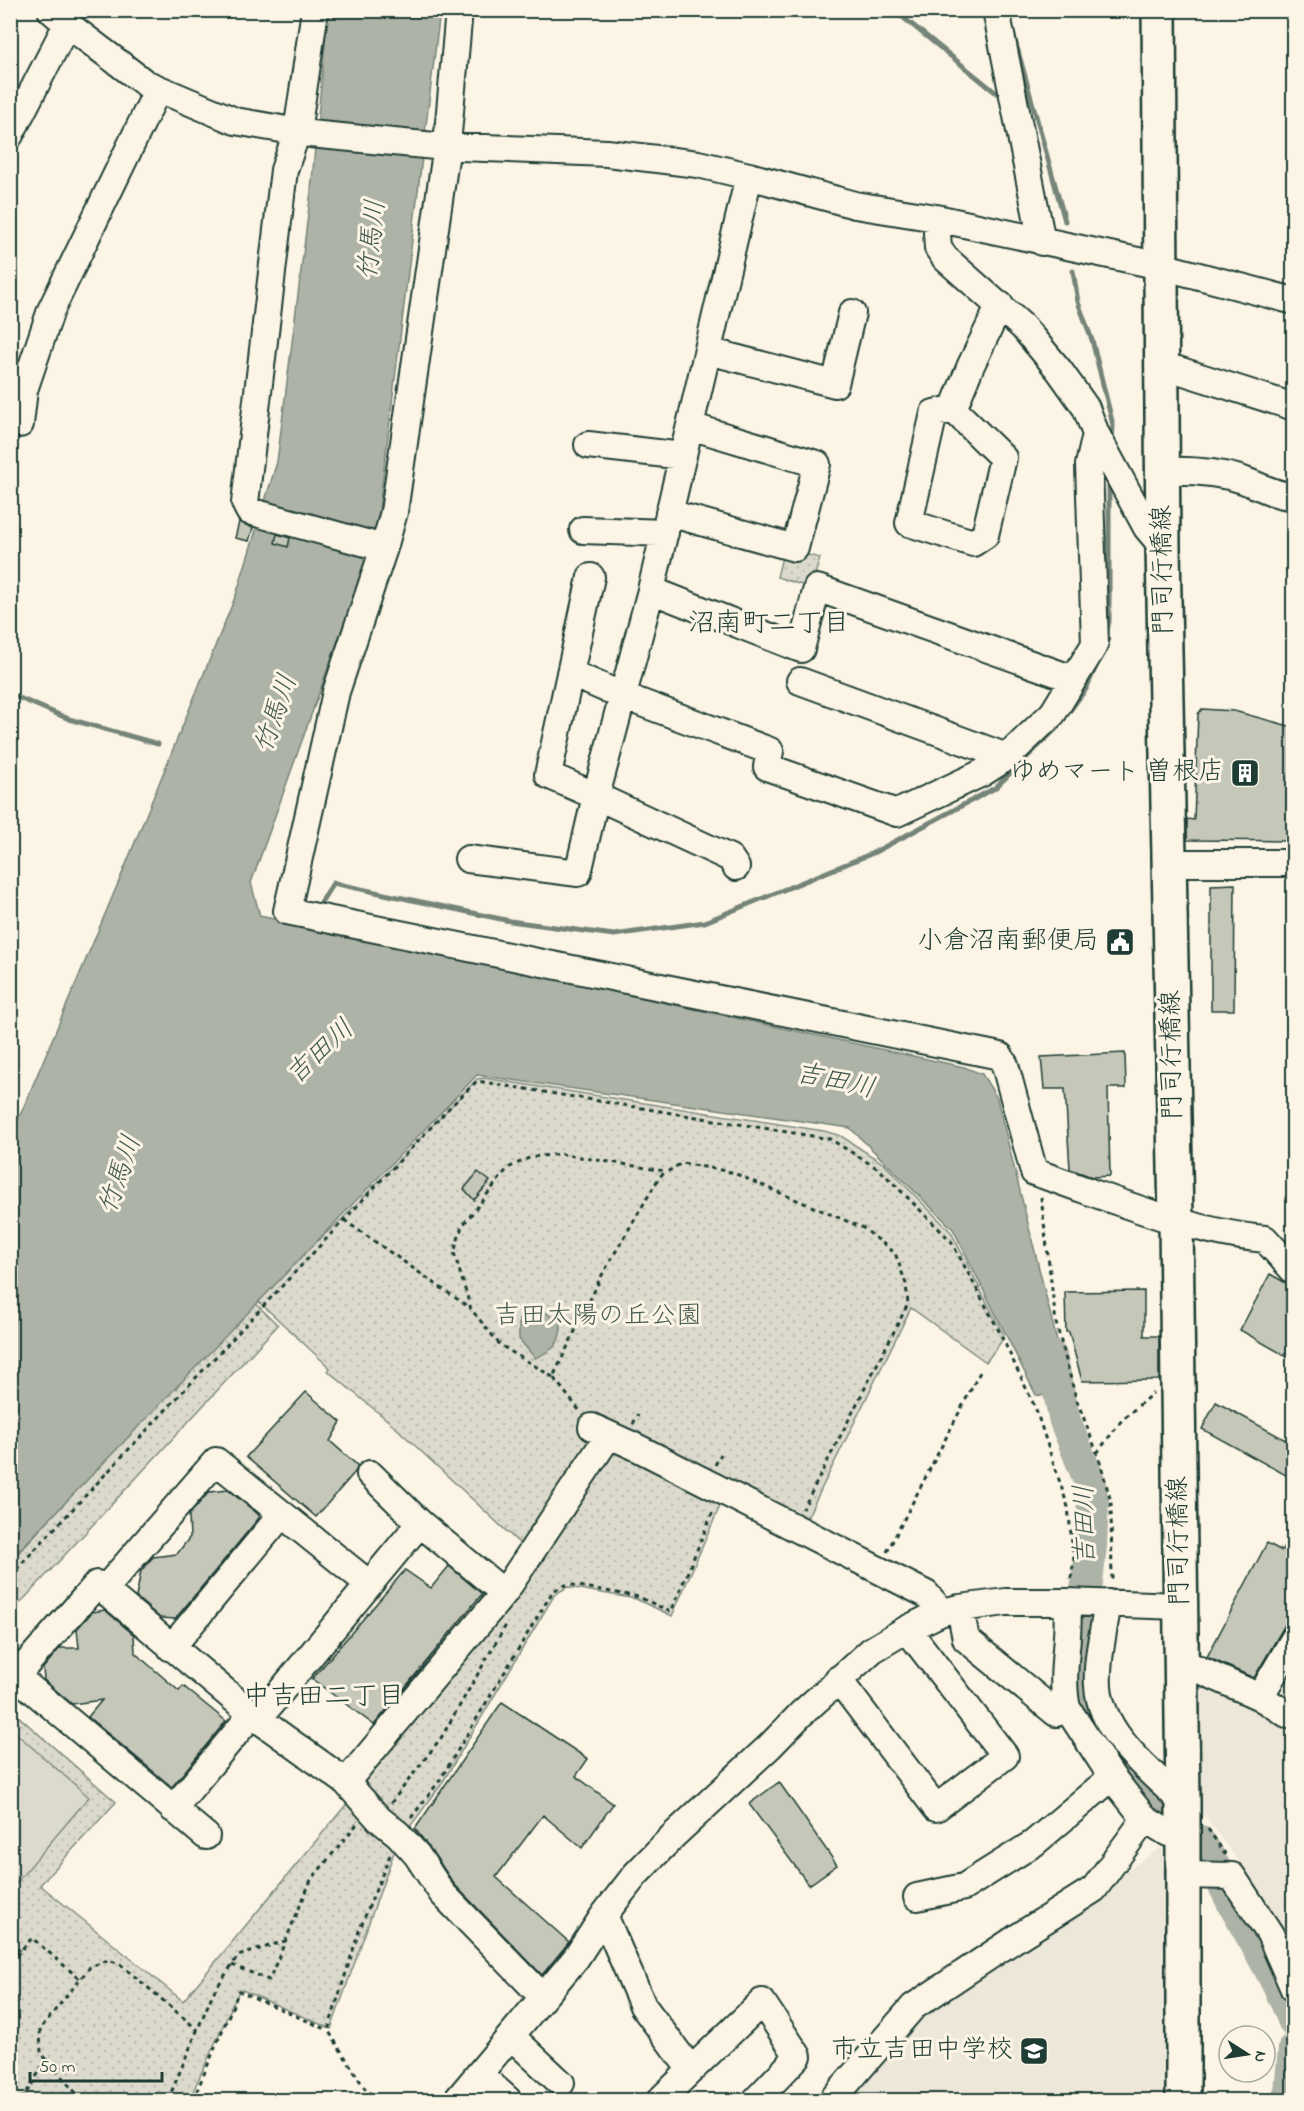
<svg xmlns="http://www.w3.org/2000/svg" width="1304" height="2111" font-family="'Indie Flower','Klee One',sans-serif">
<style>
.built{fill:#ece7d8}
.green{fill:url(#green-dots);stroke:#7e8c80;stroke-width:1.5}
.pitch{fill:#dcdacc;stroke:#7e8c80;stroke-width:1.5}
.water{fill:#aeb3a7;stroke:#758479;stroke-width:1.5}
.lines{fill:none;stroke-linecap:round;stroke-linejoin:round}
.stream{stroke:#758479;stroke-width:5}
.river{stroke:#aeb3a7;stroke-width:32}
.building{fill:#c5c7b9;stroke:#1f3d34;stroke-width:1.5}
.minor-casing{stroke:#1f3d34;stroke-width:30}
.major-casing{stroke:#1f3d34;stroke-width:38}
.path{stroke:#1f3d34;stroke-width:3;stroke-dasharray:4.5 4.5;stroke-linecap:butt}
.minor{stroke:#fcf5e5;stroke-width:26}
.major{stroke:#fcf5e5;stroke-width:33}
.labels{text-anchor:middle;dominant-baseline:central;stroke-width:6;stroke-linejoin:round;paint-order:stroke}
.street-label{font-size:26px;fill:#1f3d34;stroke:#fcf5e5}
.poi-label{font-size:26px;fill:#1f3d34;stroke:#fcf5e5;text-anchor:end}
.park-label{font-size:26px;fill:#455c52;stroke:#fcf5e5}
.water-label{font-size:27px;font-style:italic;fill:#435a51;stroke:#fcf5e5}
.neighbourhood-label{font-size:27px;fill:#1f3d34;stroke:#fcf5e5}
</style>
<defs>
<pattern id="green-dots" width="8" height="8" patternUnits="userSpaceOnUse" patternTransform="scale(1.5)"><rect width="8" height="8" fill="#dcdacc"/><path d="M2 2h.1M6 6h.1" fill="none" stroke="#bcbcb0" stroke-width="1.8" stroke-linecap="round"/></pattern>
</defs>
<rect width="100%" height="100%" fill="#fcf5e5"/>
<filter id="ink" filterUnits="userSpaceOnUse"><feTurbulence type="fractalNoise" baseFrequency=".0167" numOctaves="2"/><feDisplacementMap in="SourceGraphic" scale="12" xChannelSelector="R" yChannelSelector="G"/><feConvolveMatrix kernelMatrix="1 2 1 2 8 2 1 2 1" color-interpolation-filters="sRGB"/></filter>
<g filter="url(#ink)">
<path class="built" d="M1197,1677L1293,1719V1975L1240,1863L1194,1802Z
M1161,1847L1169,1852L1170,2100H842L902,2028Z"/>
<path class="green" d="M784,549L820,558L811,588L777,577Z
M484,1078L824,1131L841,1136L884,1164L951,1232L1003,1334L1001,1342L986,1362L911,1308L799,1534L724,1497L672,1616L636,1599L568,1587L555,1594L441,1785L397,1844L331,2029L240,1989L189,2100H43L41,2099L11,2100L10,1709L116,1802L40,1885L183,2001L350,1800L535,1558L392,1424L328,1371L330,1368L254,1297L342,1219L477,1079Z
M252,1300L278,1325L11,1613L10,1562Z"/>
<path class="pitch" d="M11,1729L89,1797L11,1889Z"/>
<path class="water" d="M328,11H440L376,534L251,883L260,916L964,1067L982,1074L997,1098L1071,1398L1036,1395L953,1229L850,1128L477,1075L11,1559V1137L122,874L236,595L277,462L311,191Z
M545,1312L561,1323C561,1344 554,1350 535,1358L519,1339V1319Z"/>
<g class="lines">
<path class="stream" d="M894,10L1005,100
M1013,33L1065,221
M1073,271L1078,302L1092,340L1113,425L1112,444
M1106,636L1109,621V477
M10,694L69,719L158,744
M317,909L333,883L510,921L614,935L705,922L873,853L995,788L1056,729L1086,689L1098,662"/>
<path class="river" d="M1051,1356L1065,1421L1089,1480L1093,1501L1091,1546L1084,1610L1076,1653L1077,1688L1092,1720L1122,1763L1170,1812
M1198,1840C1214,1861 1223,1886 1236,1909C1257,1946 1279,1982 1294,2022
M1287,2100L1290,2091L1294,2048"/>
</g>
<path class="building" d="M239,522L253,528L249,541L235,538Z
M277,534L290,538L288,547L275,543Z
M1202,709L1234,711L1293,727V841L1187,840V819L1194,820L1198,714Z
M1235,884L1234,1010H1211V885Z
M1125,1053L1126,1088H1108L1110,1176L1092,1177L1070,1169L1065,1089H1044L1041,1057Z
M478,1172L490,1181L474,1200L464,1189Z
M1270,1274L1293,1287V1360L1240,1330Z
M1144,1291V1336H1159V1380L1082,1381L1069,1332H1066L1065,1292Z
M306,1392L341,1422L330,1441L358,1466L355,1472L316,1517L246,1457Z
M1216,1402L1293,1444V1479L1202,1429Z
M228,1490L259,1515V1518L175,1619L160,1618L136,1597L141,1571L153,1557L177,1554L190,1537L189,1515L209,1492Z
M1293,1528V1611L1254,1678L1207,1657L1267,1543L1282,1551Z
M449,1566L482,1594L374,1725L312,1679L405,1570L431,1588Z
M105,1610L134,1635L135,1653L179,1691L183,1686L226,1721L172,1787L88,1717L102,1700L72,1704L44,1680L43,1668L60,1648H79L77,1629L92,1612Z
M502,1702L588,1759L576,1776L613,1804L582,1848L543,1815L496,1877L569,1942L542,1975L454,1884L429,1847L415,1829Z
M779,1782L837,1865L809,1885L749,1804Z"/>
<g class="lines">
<g class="minor-casing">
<path id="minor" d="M51,10L67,24L145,83L235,121L310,134L435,146L607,153L698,164L749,176L855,205L936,218L1161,266L1294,301
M315,10L297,132L284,170L245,503L249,511L384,548
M459,10L447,145L394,512L384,548L336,692L287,911L1000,1056L1005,1065L1034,1172C1108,1197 1187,1232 1265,1239L1294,1271
M996,10L1042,242
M10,135L67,24
M936,218L938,248L945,258L1023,327L1059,370L1086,408L1096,434L1147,528L1163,547
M708,351L835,384L852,313
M1162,368L1178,370L1294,407
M953,409L1003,458L985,535L973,543L909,523L934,413L953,409L971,365L1000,305
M20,424L24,390L51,310L158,89
M588,445L683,456
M1162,471C1188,470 1219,472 1243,480C1260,486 1276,496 1294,496
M669,513L795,548L817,464L690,426
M583,530L665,533
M591,577L548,775L596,796L651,590L749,176
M651,590L801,649L817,588L1073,679
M570,673L623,696L770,751L767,767L897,813L982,773L1007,757L1053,713L1095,644L1089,465L1096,434
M800,681L1007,757
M468,859L578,873L596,796L730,858L736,867
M1169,863H1294
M592,1427L636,1447L926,1594L942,1612
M370,1474L420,1523L504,1593
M420,1523L258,1719L346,1782L504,1593L609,1435
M104,1590L97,1584L16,1676L206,1836
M1108,1603C1104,1628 1096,1662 1098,1686C1101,1735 1151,1771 1183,1803
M960,1608L966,1639L1056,1713L1067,1708L1112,1777
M171,1648L282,1514L369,1584
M1180,1661L1260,1697L1287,1714L1294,1712
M838,1679L936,1808L1005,1756L907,1629
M1260,1697L1294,1639
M1067,1708C1059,1673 1071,1637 1067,1602
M258,1719L104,1590L216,1461L282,1514
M346,1782L379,1819L398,1834L417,1855L442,1893L543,1997
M173,1809L252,1714
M1183,1875L1232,1876L1270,1934L1294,1989
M917,1897L964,1887L1034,1843L1112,1777L1145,1819
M604,1915L643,2006L691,2070
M511,2036L561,2083
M479,2074L508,2100
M457,2100L576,1958L604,1915L636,1874L674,1835L770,1746L801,1714L872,1650L907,1629L942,1612L960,1608L1006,1602H1067L1180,1606
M660,2100L762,2002L798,2056L756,2100
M832,2100L913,2007L1018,1937L1094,1889L1145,1819L1168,1833L1183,1830"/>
</g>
<g class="major-casing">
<path id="major" d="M1159,10L1163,547L1176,1220L1183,1803V2100"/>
</g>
<path class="path" d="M1041,1197L1056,1323L1076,1398L1099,1458L1111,1502L1112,1583
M344,1220L470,1308
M553,1377L500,1345L471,1309L454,1253L462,1226L508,1168L531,1157L561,1154L665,1171
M579,1410L553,1377L602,1275L660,1176L682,1163L731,1172L863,1228L895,1253L906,1284L908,1304L803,1509
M633,1424L638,1414
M1097,1453L1122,1420L1153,1393
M715,1465L721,1454
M887,1552L980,1372
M10,1576L449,1108L477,1081L830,1139L880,1170L951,1241L998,1329L1035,1407L1068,1507L1074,1561L1070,1583
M391,1803L441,1738L506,1625
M411,1818L440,1780L553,1591L568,1584L639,1597L671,1612L714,1509
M1208,1829L1226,1855
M390,1855L359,1931L328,2030L367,2092L392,2100
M10,1942L20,1951
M10,1962L32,1938L80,1979
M232,1965L269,1980L311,1880L357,1824
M10,1993L14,1996
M22,2100L47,2059
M82,2100L41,2053L40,2029L90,1967L108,1960L120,1964L198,2030
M168,2100L213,1993L238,1956L285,1941
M193,2100L239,1991L328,2030"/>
<use href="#minor" class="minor"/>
<use href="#major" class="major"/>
</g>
</g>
<defs>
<g id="building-square" transform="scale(1.5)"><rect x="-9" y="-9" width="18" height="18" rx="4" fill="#1f3d34" stroke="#fcf5e5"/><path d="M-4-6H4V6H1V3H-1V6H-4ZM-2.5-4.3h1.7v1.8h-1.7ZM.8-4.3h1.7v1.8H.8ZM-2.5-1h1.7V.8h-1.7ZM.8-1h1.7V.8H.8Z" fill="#fff"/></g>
<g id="civic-square" transform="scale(1.5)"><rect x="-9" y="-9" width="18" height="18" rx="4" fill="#1f3d34" stroke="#fcf5e5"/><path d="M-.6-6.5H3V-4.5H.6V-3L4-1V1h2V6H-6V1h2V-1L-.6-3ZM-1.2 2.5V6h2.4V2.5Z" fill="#fff"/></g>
<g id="school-square" transform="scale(1.5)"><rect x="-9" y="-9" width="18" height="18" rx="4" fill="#1f3d34" stroke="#fcf5e5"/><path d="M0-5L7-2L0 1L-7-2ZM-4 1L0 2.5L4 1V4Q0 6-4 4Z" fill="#fff"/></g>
</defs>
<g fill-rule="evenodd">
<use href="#building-square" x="1245" y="773"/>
<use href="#civic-square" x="1120" y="942"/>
<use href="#school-square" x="1034" y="2051"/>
</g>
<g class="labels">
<g class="street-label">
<text transform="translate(1164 570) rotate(-91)">門司行橋線</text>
<text transform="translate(1173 1055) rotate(-91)">門司行橋線</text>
<text transform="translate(1180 1541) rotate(-91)">門司行橋線</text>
</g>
<g class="poi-label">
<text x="1224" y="773">ゆめマート 曽根店</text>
<text x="1099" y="942">小倉沼南郵便局</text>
<text x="1013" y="2051">市立吉田中学校</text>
</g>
<g class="park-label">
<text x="598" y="1317">吉田太陽の丘公園</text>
</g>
<g class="water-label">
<text transform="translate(373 240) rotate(-84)">竹馬川</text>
<text transform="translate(277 714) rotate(-71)">竹馬川</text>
<text transform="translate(321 1053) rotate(-43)">吉田川</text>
<text transform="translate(835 1082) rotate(12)">吉田川</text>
<text transform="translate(121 1175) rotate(-71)">竹馬川</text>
<text transform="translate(1086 1525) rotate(-91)">吉田川</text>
</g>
<g class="neighbourhood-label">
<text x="769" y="624">沼南町二丁目</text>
<text x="324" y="1697">中吉田二丁目</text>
</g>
</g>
<rect width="1304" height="2111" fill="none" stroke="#fcf5e5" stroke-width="36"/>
<rect x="18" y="18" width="1268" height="2075" fill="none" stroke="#1f3d34" stroke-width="2" filter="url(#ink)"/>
<g transform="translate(1247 2054) rotate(102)"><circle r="28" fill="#fcf5e5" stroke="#a4ab9e" stroke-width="1.5"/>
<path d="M0-4.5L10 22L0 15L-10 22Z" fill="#1f3d34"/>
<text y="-9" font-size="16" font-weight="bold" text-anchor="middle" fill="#1f3d34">N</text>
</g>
<path d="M30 2072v9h132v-9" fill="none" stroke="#1f3d34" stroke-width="3"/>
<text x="39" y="2072" font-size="18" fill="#1f3d34" stroke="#fcf5e5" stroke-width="4.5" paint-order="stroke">50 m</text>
</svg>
